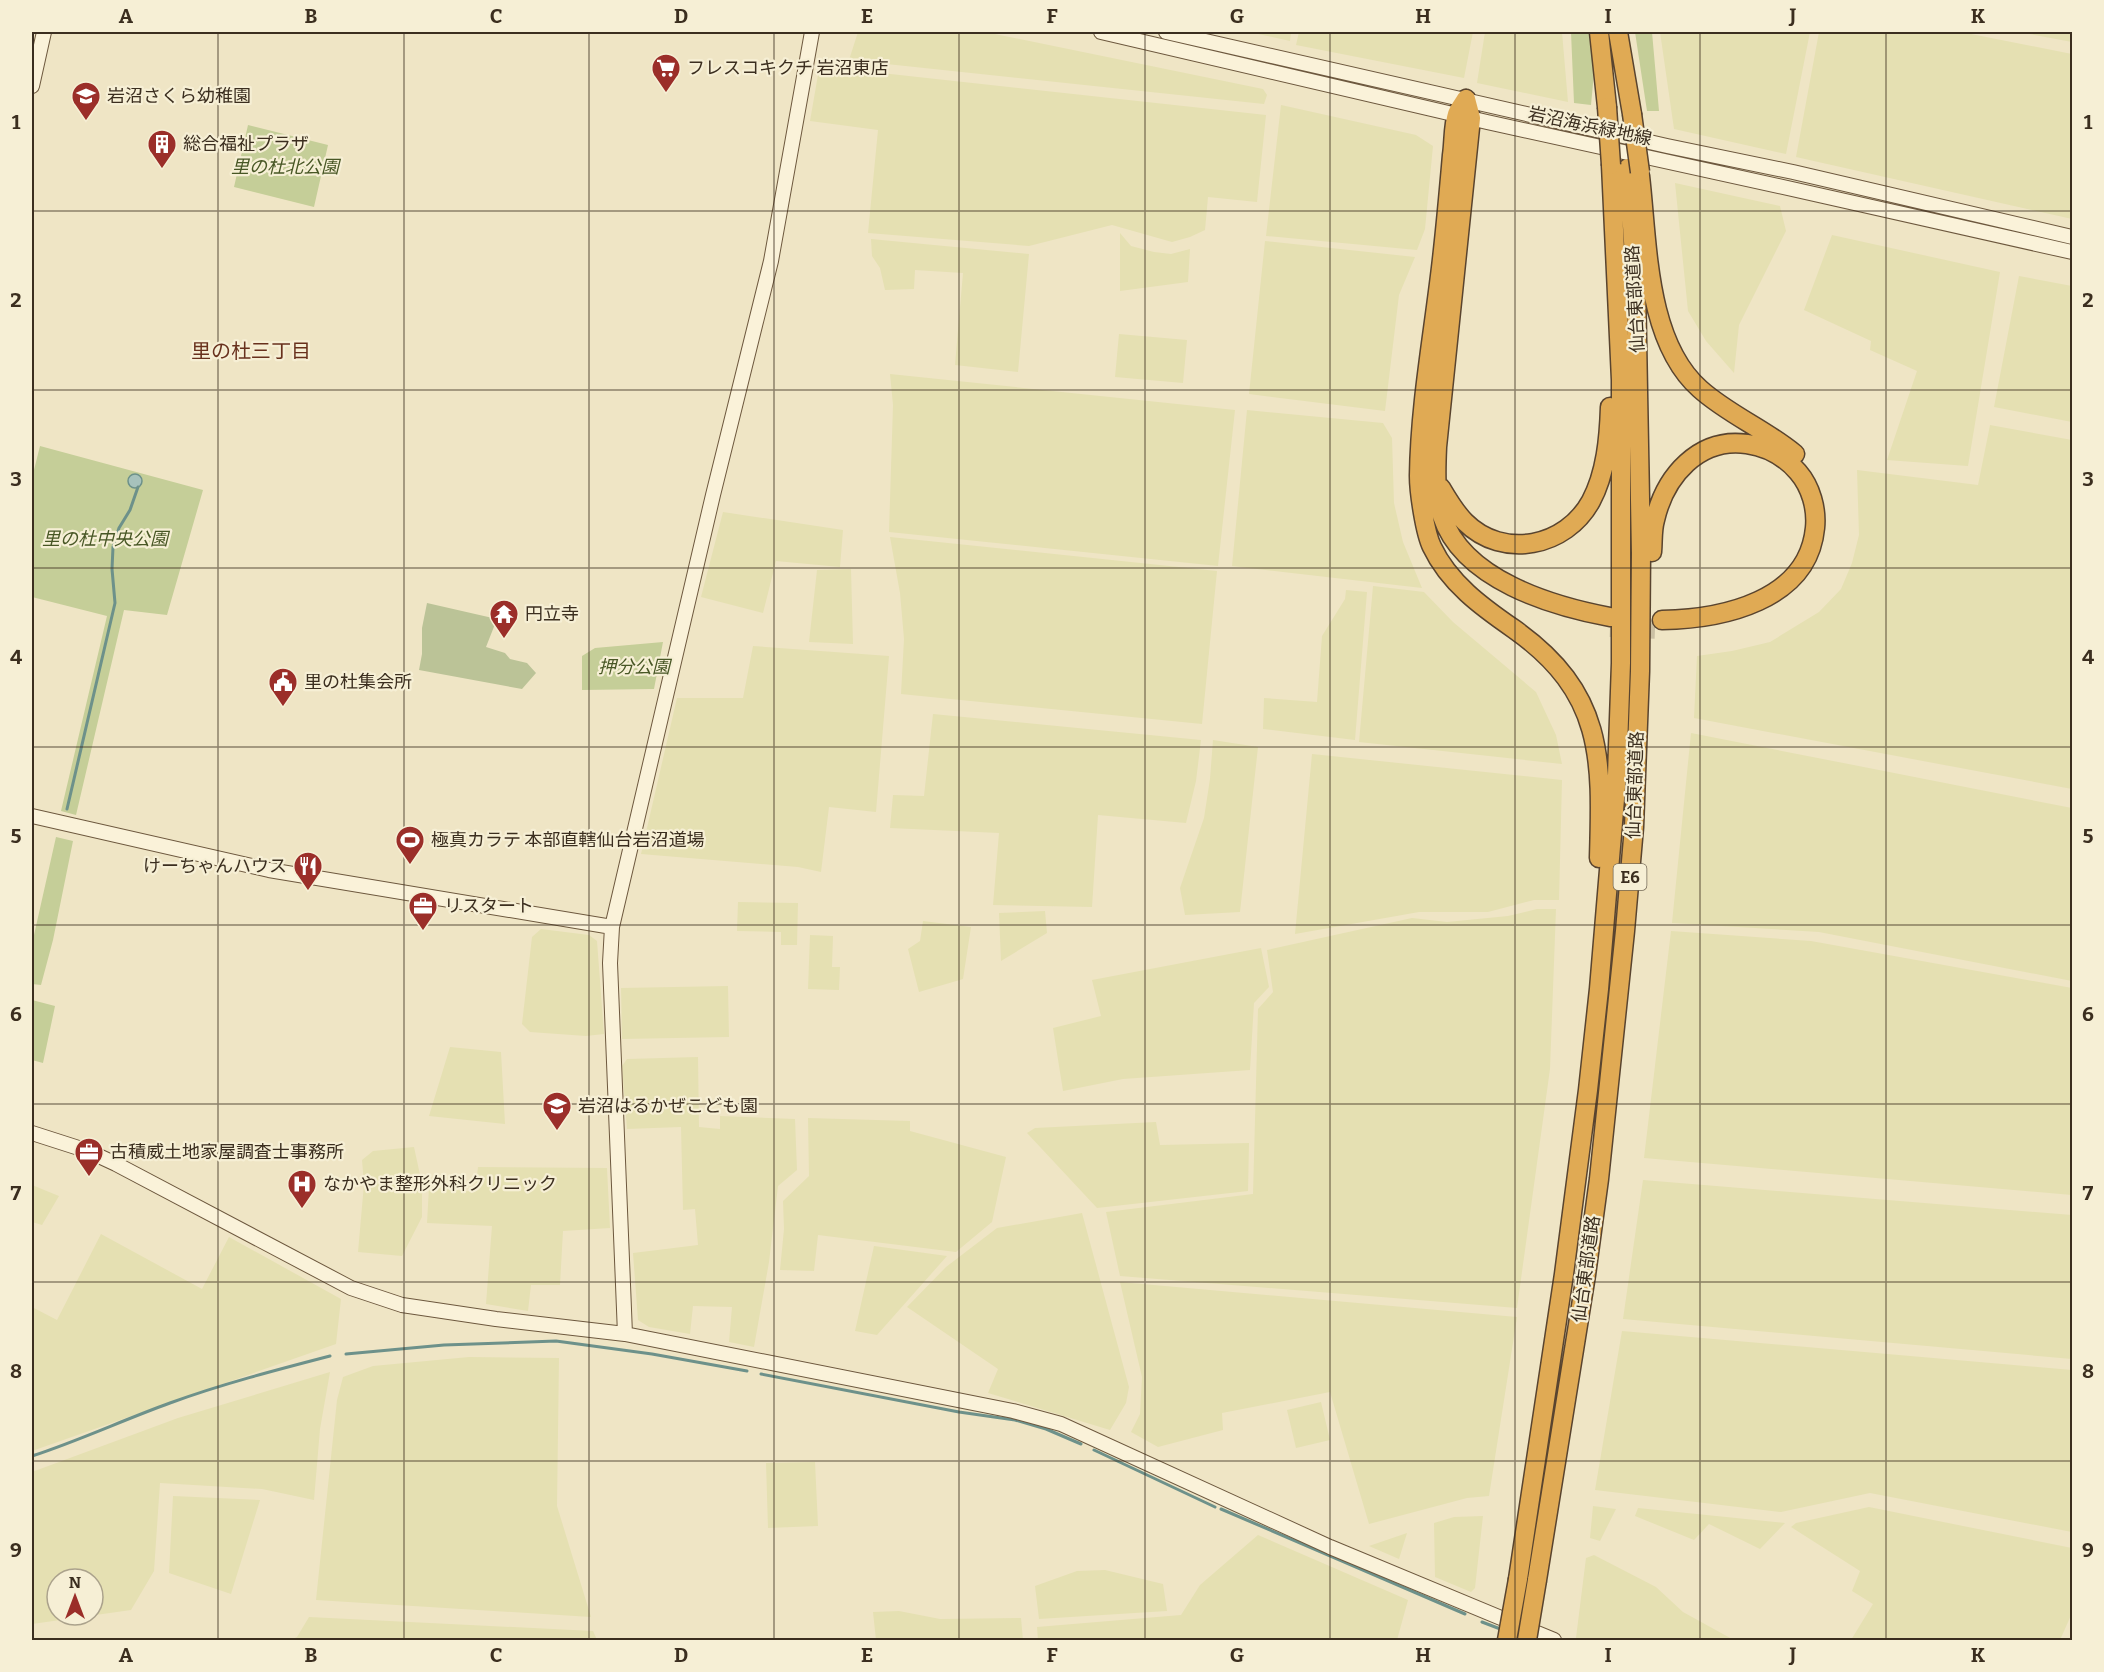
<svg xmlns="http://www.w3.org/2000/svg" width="2104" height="1672" font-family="Bitter,'Noto Sans JP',serif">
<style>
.farmland{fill:#e5e0b2;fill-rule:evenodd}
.green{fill:#c5ce98}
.cemetery{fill:#bbc397}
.water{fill:#a7c2bc;stroke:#6d918a;stroke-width:1.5}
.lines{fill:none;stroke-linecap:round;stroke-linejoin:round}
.stream{stroke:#6d918a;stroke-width:3}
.highway-tunnel{stroke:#cbc0a4;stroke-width:18;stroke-dasharray:18 9;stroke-linecap:butt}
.secondary-casing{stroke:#6d583e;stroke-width:16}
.highway-casing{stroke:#59442f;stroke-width:21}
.secondary{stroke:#faf2d9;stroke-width:14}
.highway{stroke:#e0aa54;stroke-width:18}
.highway-bridge-casing{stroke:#59442f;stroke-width:21;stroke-linecap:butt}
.highway-bridge{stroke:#e0aa54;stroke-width:18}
.grid{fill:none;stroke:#3b2e1f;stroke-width:1.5;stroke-opacity:0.55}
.labels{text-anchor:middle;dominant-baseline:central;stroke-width:4.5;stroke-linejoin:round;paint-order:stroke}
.shield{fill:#f6efd5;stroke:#736856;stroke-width:1.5}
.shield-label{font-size:16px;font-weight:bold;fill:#3b2e1f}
.poi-label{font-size:18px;fill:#3b2e1f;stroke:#f6efd5;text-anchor:start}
.street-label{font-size:18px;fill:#3b2e1f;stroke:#f6efd5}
.park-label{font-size:18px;font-style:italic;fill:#485725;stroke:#f6efd5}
.neighbourhood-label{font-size:20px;fill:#68311d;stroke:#f6efd5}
.neatline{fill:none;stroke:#3b2e1f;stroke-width:2}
.grid-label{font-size:20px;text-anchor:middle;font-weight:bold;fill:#3b2e1f}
</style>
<rect width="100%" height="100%" fill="#efe5c5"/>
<path class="farmland" d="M858,32H985L1263,89L1267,95L1264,104L849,60Z
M1249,32H1291L1290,41Z
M1299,32H1473L1464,78L1296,45Z
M1485,32H1562L1568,102L1477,83Z
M1660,32H1810L1786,154L1674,129Z
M1819,32H1961L2072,54V219L1796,157Z
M2019,32H2072V42Z
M819,69L843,77L854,70L1266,115L1257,202L1208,197L1205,230L1190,237L1172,242L1112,225L1029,246L868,233L878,130L810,121Z
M1281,105L1416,135L1433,146L1425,229L1417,250L1266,236Z
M1675,183L1780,206L1786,231L1739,325L1734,373L1706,341L1688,311Z
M1120,233L1131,246L1154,252L1171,254L1190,249L1188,282L1120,291Z
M1832,235L2000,272L1968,466L1887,460L1917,371L1870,350L1871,341L1804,310Z
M871,239L1029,254L1018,372L955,365L963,273L915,270L914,289L885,290L880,268L872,256Z
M1265,241L1415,257L1399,295L1385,411L1249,394Z
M2019,276L2072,286V422L1994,407Z
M1119,334L1187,340L1183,383L1115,377Z
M890,374L1235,410L1218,566L889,532L893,405Z
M1247,410L1383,423L1392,438L1394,503L1403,542L1422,588L1232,566Z
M1990,425L2072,440V789L1694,718L1697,656L1732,651L1770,642L1819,612L1841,589L1852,563L1859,535L1857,470L1978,485Z
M723,512L843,530L840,567L776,561L763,613L701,597Z
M890,537L1217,571L1202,724L901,694L904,639L900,593Z
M851,569L853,644L809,642L817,570Z
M1373,586L1424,592L1453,622L1536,692L1556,735L1562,764L1359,742Z
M1346,590L1367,592L1355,740L1263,729L1264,698L1317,702L1322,636L1345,599Z
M753,646L889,656L876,812L829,807L821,872L798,867L641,854L677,698H743Z
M933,714L1201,740L1196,781L1186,823L1098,815L1092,907L993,905L999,833L890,828L893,795L924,796Z
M1691,733L2072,808V981L1819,932L1672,923Z
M1213,740L1258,747L1240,912L1185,915L1180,888L1204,818L1210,779Z
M1312,754L1562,780L1559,900H1534L1488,912H1419L1295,934Z
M738,902L798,903L797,945H781V932L737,931Z
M1537,909H1556L1550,1069L1517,1308L1120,1276L1106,1212L1253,1194L1258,1009L1273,992L1267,950L1412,918L1447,922L1508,916Z
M1045,911L1047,933L1001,961L999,913Z
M923,921L971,927L963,979L919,992L908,949L920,941Z
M541,929L589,935L597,941L604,1034L586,1036L530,1032L522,1024L532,937Z
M1671,931L1811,941L2072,988V1195L1644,1158Z
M810,935L833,936L832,967H840L839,990L808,989Z
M1261,948L1269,987L1254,1003L1250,1070L1123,1079L1063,1091L1053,1028L1101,1016L1092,980Z
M728,986L729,1037L622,1039L621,988Z
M450,1047L501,1052L505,1124L429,1116Z
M698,1057L699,1127L720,1129V1116L795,1119L797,1170L778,1186L769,1262L754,1347L729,1342L732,1307L693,1306L690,1334L649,1327L638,1320L633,1253L698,1245L695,1209L683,1210L681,1127L627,1129L622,1066L627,1059Z
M808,1118L910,1121V1131L1006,1157L992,1222L956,1252L818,1235L814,1271L780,1270L784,1229L783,1201L809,1176Z
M1156,1122L1160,1145L1249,1143L1248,1191L1097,1208L1027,1133L1035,1128Z
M414,1147L422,1184V1217L402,1256L358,1252L364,1184L362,1160L373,1151Z
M478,1167L607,1168L610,1228L563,1231L560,1285H531L528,1311L486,1304L492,1226L427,1223L429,1187L475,1192Z
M1643,1180L2072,1215V1359L1623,1319Z
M32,1185L59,1196L42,1225L32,1222Z
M1082,1213L1129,1387L1126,1403L1110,1430L988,1393L998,1369L907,1307L946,1267L997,1228Z
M101,1234L202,1289L229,1237L341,1299L336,1344L32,1451V1307L57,1320Z
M874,1246L947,1256L877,1335L855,1331Z
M1120,1282L1517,1317L1489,1496L1467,1498L1369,1524L1330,1392L1222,1413L1223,1430L1158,1447L1131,1432L1140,1414L1142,1377Z
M1622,1331L2072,1370V1532L1870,1493L1781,1512L1595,1490Z
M469,1357L559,1358L557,1506L591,1617L316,1600L337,1400L343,1377L373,1366Z
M330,1372L320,1429L314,1500L262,1489L160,1483L154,1571L131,1610L32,1624V1472L178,1418ZM57,1579H93V1615H57Z
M1321,1402L1330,1440L1296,1448L1287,1410Z
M815,1462L818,1526L768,1528L766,1463Z
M173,1496L260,1500L231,1594L169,1573Z
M1593,1506L1616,1509L1600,1541L1590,1538Z
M1869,1507L2072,1548V1613L2060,1640H1851L1873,1604L1852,1591L1860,1571L1791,1527L1796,1523Z
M1638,1508L1785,1523L1760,1549L1709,1524L1694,1540L1635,1516Z
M1483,1516L1475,1588L1471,1592L1435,1577L1434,1523L1454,1517Z
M1407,1533L1399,1559L1369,1546Z
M1258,1535L1408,1600L1397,1640H1038L1037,1627L1181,1615L1200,1585Z
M1594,1555L1656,1587L1683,1612L1732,1639L1730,1640H1582L1576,1638L1586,1558Z
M1105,1570L1163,1584L1167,1611L1039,1619L1035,1586L1077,1571Z
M899,1611L940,1619L1021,1618L1023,1640H876L873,1612Z
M309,1617L593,1631L597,1640H291L297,1637Z"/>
<path class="green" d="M1571,32H1592L1595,62L1591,105L1574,103Z
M1635,32H1652L1659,111H1647Z
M248,125L328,145L314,207L234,187Z
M40,446L203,490L167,615L124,610L76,815L61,811L107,616L32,597V478Z
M663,642L654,689L582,690V656L595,648Z
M56,837L73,841L53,940L41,985L32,984V944Z
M32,1000L55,1006L43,1063L32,1060Z"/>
<path class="cemetery" d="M427,603L497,619L486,647L505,653L510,659L527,663L536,673L522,689L419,670L422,654V628Z"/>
<path class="water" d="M128 481a7 7 0 1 1 14 0a7 7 0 1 1-14 0Z"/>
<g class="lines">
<path class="stream" d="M67,809L115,603L112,569L113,547L119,528L130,510L138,487
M346,1354L444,1345L556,1341L652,1354L747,1371
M761,1374L959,1412L1015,1420L1046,1429L1081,1444
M1094,1450L1215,1507
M32,1456C78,1441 123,1420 170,1403C222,1384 276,1370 330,1356
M1221,1509L1465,1614
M1482,1622L1503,1630"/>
<path class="highway-tunnel" d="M1610,628L1660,630"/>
<g class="secondary-casing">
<path id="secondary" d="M1101,32L1487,122L1792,189L2072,252
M1166,32L1667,146L1793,172L2072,237
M32,86L44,32
M32,816L269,870L612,927
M32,1133L88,1151L116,1164L351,1288L402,1305L496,1319L625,1334L1013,1411L1061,1424L1330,1547L1554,1640
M625,1334L610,963L612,927L713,495L771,261L812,32"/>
</g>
<g class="highway-casing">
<path id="highway" d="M1599,32L1607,107
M1618,32L1632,114
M1466,99C1463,104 1459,109 1457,114C1453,126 1454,142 1452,155C1449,190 1446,224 1442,259C1434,331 1420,403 1419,476C1419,492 1425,533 1432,547C1449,583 1482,607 1514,629C1604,693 1602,757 1599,858
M1466,99L1471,118L1437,447C1436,469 1435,495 1442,516C1463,580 1552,606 1610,617
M1640,176C1648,244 1646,341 1700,389C1729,415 1765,429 1795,454
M1441,488C1448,500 1455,512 1465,522C1503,560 1566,547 1591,501C1606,473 1609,438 1610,407
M1652,552C1653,541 1652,530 1655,520C1665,476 1699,437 1747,444C1768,447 1785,457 1798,472C1811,487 1817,509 1815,528C1808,601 1722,619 1662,620
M1518,1579L1564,1274L1588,1090L1599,989L1617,775L1621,663V380L1611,165
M1537,1580L1586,1275L1599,1179L1625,931L1634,827L1640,671L1641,553L1636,284L1628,168"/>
</g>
<use href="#secondary" class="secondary"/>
<use href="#highway" class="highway"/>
<g class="highway-bridge-casing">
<path id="highway-bridge" d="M1607,107L1611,165
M1632,114L1640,172
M1507,1640L1518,1579
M1527,1640L1537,1580"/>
</g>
<use href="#highway-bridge" class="highway-bridge"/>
</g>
<path class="grid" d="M218,32V1640M404,32V1640M589,32V1640M774,32V1640M959,32V1640M1145,32V1640M1330,32V1640M1515,32V1640M1700,32V1640M1886,32V1640M32,211H2072M32,390H2072M32,568H2072M32,747H2072M32,925H2072M32,1104H2072M32,1282H2072M32,1461H2072"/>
<defs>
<g id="supermarket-pin" transform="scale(1.5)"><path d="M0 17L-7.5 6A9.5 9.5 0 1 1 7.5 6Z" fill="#9b2e29" stroke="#f6efd5"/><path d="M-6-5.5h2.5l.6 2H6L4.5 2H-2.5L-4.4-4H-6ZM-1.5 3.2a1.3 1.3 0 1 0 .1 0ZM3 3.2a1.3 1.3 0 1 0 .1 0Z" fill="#fff"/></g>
<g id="school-pin" transform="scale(1.5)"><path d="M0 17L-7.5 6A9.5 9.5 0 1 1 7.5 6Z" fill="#9b2e29" stroke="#f6efd5"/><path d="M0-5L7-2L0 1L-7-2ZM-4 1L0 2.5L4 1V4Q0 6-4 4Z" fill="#fff"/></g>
<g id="building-pin" transform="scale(1.5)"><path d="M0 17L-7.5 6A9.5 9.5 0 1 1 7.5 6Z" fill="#9b2e29" stroke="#f6efd5"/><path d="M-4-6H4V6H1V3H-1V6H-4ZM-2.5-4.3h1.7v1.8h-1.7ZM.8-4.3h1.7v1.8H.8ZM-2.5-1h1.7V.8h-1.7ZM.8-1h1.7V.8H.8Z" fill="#fff"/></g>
<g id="temple-pin" transform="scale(1.5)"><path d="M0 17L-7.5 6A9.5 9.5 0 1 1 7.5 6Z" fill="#9b2e29" stroke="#f6efd5"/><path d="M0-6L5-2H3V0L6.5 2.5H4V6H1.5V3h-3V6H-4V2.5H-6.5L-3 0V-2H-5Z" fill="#fff"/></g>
<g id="civic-pin" transform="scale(1.5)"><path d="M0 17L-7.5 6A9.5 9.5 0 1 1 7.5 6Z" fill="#9b2e29" stroke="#f6efd5"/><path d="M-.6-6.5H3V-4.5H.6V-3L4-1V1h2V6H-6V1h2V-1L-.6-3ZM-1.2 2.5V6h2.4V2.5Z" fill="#fff"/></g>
<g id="stadium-pin" transform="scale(1.5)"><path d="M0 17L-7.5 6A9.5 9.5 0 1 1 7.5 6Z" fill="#9b2e29" stroke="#f6efd5"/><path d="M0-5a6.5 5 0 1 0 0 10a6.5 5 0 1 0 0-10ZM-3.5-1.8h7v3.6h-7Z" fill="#fff"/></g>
<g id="restaurant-pin" transform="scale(1.5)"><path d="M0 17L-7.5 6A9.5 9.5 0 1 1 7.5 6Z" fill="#9b2e29" stroke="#f6efd5"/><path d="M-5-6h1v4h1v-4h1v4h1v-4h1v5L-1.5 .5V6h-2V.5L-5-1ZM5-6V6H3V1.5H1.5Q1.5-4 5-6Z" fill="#fff"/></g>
<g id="office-pin" transform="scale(1.5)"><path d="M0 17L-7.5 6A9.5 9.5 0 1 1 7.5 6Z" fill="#9b2e29" stroke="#f6efd5"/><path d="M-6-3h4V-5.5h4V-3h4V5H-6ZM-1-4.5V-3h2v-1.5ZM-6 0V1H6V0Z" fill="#fff"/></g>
<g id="hospital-pin" transform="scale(1.5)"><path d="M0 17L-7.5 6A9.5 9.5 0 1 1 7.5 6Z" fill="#9b2e29" stroke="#f6efd5"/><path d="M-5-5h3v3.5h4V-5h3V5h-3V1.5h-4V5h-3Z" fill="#fff"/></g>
</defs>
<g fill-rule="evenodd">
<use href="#supermarket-pin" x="666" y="68"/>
<use href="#school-pin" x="86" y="96"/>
<use href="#building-pin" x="162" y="144"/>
<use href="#temple-pin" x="504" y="614"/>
<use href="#civic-pin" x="283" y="682"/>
<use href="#stadium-pin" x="410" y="840"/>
<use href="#restaurant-pin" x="308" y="866"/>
<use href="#office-pin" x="423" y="906"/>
<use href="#school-pin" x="557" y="1106"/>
<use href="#office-pin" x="89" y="1152"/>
<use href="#hospital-pin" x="302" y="1184"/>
</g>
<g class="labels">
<rect class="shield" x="1613.5" y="864" width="33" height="26" rx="4.5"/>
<g class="shield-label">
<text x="1630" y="877">E6</text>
</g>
<g class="poi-label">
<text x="687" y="68">フレスコキクチ 岩沼東店</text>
<text x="107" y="96">岩沼さくら幼稚園</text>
<text x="183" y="144">総合福祉プラザ</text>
<text x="525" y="614">円立寺</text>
<text x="304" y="682">里の杜集会所</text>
<text x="431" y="840">極真カラテ 本部直轄仙台岩沼道場</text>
<text x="287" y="866" text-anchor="end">けーちゃんハウス</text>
<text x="444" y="906">リスタート</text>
<text x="578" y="1106">岩沼はるかぜこども園</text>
<text x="110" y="1152">古積威土地家屋調査士事務所</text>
<text x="323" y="1184">なかやま整形外科クリニック</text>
</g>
<g class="street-label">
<text transform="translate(1590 126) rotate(12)">岩沼海浜緑地線</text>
<text transform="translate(1635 299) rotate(-93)">仙台東部道路</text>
<text transform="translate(1635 785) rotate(-88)">仙台東部道路</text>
<text transform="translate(1586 1269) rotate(-82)">仙台東部道路</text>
</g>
<g class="park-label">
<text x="285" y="167">里の杜北公園</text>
<text x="105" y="539">里の杜中央公園</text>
<text x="634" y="667">押分公園</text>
</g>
<g class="neighbourhood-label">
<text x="251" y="351">里の杜三丁目</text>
</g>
</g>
<rect width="2104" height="1672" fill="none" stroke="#f6efd5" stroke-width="66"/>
<g transform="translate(75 1597)"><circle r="28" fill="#f6efd5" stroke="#aba28c" stroke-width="1.5"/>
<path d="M0-4.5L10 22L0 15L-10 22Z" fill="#9b2e29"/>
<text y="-9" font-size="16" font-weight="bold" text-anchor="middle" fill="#3b2e1f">N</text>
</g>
<rect x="33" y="33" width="2038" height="1606" class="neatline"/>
<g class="grid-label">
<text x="126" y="23">A</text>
<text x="311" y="23">B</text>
<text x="496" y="23">C</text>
<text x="681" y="23">D</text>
<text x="867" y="23">E</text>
<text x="1052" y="23">F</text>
<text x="1237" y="23">G</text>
<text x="1423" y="23">H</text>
<text x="1608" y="23">I</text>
<text x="1793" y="23">J</text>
<text x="1978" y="23">K</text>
<text x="16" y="129">1</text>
<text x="2088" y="129">1</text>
<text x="16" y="307">2</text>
<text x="2088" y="307">2</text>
<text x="16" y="486">3</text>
<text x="2088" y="486">3</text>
<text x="16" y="664">4</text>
<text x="2088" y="664">4</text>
<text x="16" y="843">5</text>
<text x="2088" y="843">5</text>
<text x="16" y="1021">6</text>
<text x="2088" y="1021">6</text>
<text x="16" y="1200">7</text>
<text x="2088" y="1200">7</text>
<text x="16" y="1378">8</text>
<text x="2088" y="1378">8</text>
<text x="16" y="1557">9</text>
<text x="2088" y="1557">9</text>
<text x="126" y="1662">A</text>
<text x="311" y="1662">B</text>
<text x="496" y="1662">C</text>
<text x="681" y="1662">D</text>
<text x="867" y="1662">E</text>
<text x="1052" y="1662">F</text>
<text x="1237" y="1662">G</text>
<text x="1423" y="1662">H</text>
<text x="1608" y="1662">I</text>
<text x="1793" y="1662">J</text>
<text x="1978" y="1662">K</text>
</g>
</svg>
